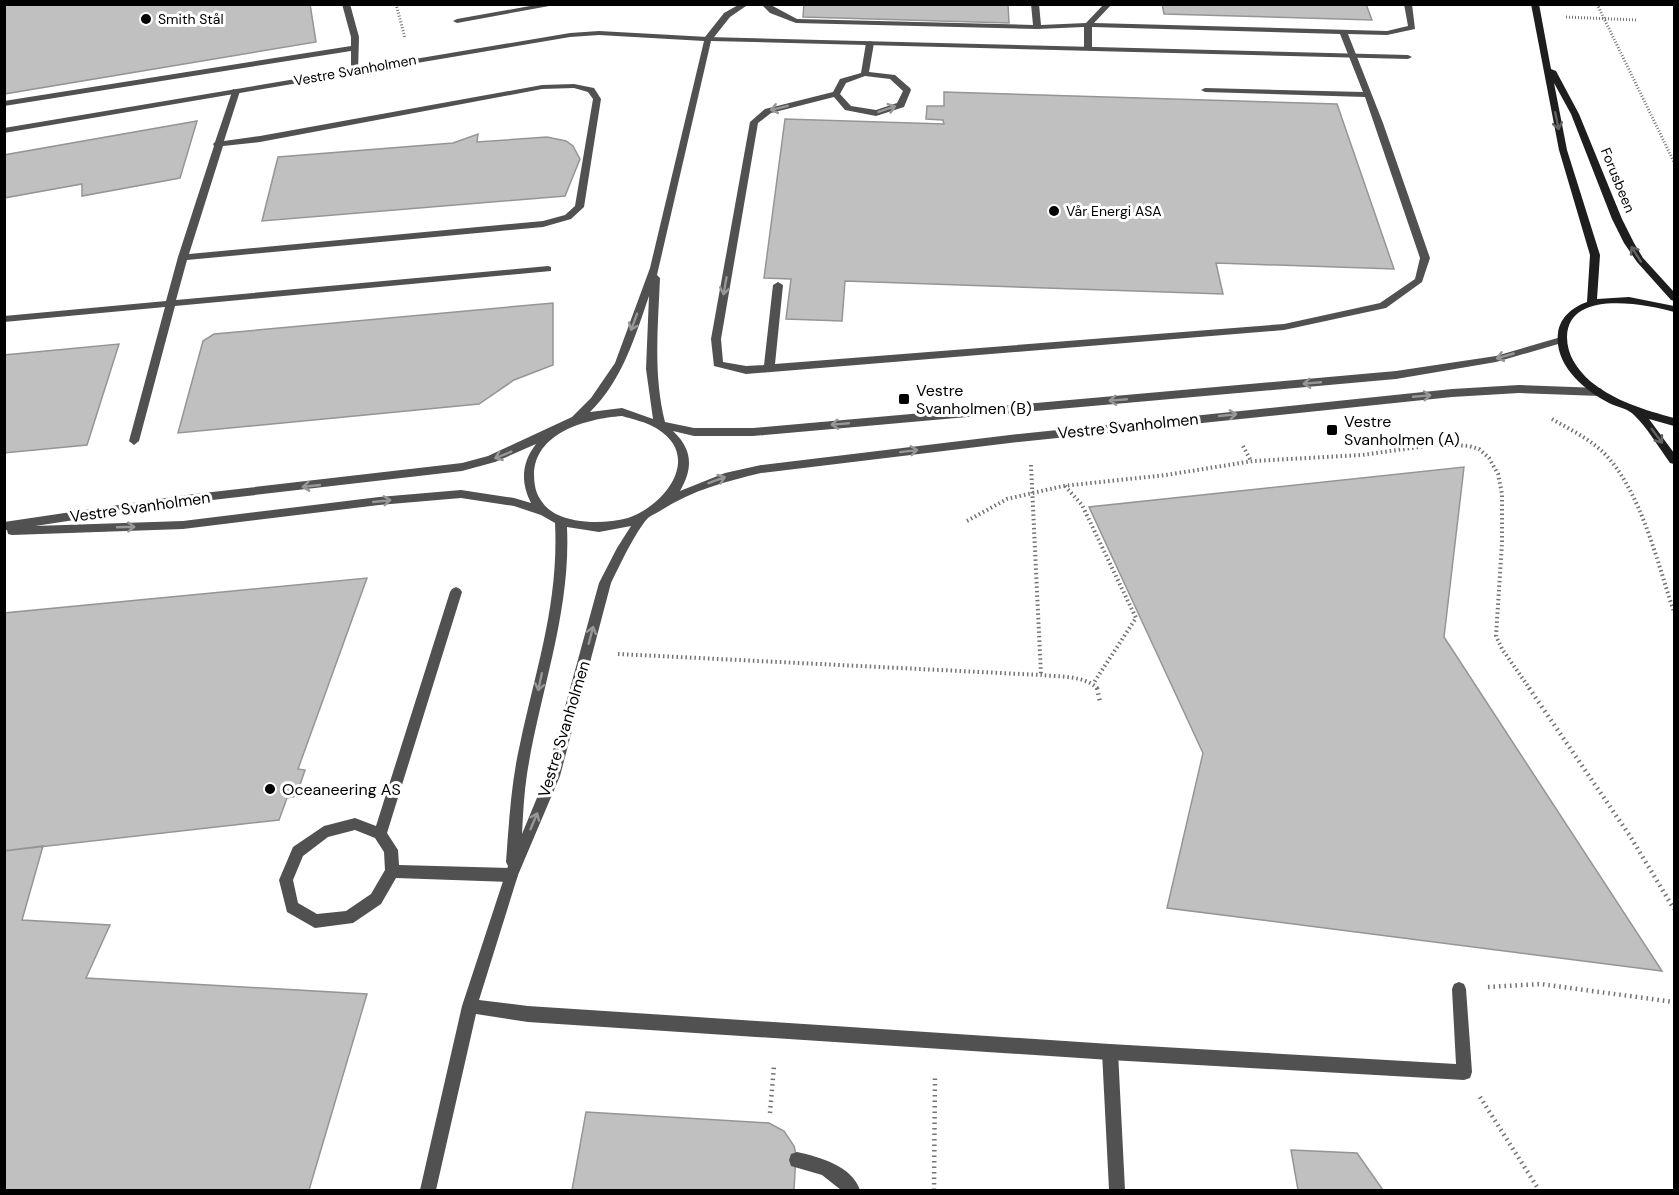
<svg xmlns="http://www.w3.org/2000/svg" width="1679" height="1195" font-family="'DM Sans',sans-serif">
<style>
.building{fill:#c0c0c0;stroke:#959595;stroke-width:1.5}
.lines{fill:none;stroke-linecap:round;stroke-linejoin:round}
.path-far2{stroke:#737373;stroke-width:3;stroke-dasharray:1 2;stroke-linecap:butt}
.path-far1{stroke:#737373;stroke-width:4;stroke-dasharray:1.5 3;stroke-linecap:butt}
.path{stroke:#737373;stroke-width:4.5;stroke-dasharray:1.5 4;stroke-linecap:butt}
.service{fill:#515151;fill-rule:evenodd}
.minor{fill:#515151;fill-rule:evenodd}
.secondary{fill:#1e1e1e;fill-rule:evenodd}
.oneway{stroke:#979797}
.oneway2{stroke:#626262}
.poi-dot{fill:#000;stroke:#fff;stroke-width:2}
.labels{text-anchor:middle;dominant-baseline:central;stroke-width:6;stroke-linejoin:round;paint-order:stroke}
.far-poi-label{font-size:14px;fill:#000;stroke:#fff;text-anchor:start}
.far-street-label{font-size:14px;fill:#000;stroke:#fff}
.poi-label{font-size:16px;fill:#000;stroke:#fff;text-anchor:start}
.street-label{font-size:16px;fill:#000;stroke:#fff}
</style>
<rect width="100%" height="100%" fill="#fff"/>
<path class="building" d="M4,4H310L316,42L4,94Z
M804,4H1008L1009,23L803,17Z
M1162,4H1366L1372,20L1164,14Z
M944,92L1337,104L1394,269L1216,263L1223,294L845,281L842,321L786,319L791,279L764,278L785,119L944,124L943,120L926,119L927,106H944Z
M197,121L180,178L82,196V184L4,198V155Z
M478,134L477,142L547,137L566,141L573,146L580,159L565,196L262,221L278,157L453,143Z
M553,303V365L514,380L479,404L178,433L203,341L214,334Z
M119,344L87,445L4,453V355Z
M1464,467L1444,637L1662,971L1167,908L1203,753L1089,507Z
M367,578L298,769L305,770L296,796L287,798L279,820L4,851V613Z
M43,846L22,920L110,925L86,978L367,994L309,1190H4V851Z
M586,1112L769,1123L784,1131L794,1146L796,1154L794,1190H572Z
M1291,1150L1357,1153L1383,1190H1298Z"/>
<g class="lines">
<path class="path-far2" d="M396,4L405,38
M1597,4L1674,162
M1566,17L1637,20"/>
<path class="path-far1" d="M1552,419C1569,429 1588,438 1603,452C1641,490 1657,562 1674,612
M1243,446L1251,461
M1031,465L1041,675
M1065,486L1082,505L1136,618L1093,684
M967,521L1007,499L1063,486L1166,475L1253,461L1362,455L1440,444L1469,446L1479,449L1489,458L1498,474L1502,494V543L1496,636L1502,649L1530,689
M618,654L1041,675C1059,677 1085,675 1098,689"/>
<path class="path" d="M1097,688L1100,702
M1529,688L1630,836L1674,909
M1488,987L1540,984L1674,1002
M1480,1097L1539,1190
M770,1113L774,1066
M934,1190L935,1076"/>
<path class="service" d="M342,4H350L359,37L358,72L351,70V51L4,106V101L351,46V37Z
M541,4H560L457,23L453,21L457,19Z
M740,4H749L730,17L711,41H705V37L724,13Z
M761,4H769L797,19L1033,25L1031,4H1039L1041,25L1086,23L1104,4H1112L1094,23L1387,31L1408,26L1404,4H1412L1415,29L1387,35L1348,34L1383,123L1430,258L1422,282L1386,308L1284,330L746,374L714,366L711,339L750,122L765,109L833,92L840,79L861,73L866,43L870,41L874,43L869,72L895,75L910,88L911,90L904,107L876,116L845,110L834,97L771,113L758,123L721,339L723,362L746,366L764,365L773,285L778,282L783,285L775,364L1284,324L1380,303L1415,279L1420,258L1365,97L1205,92L1201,90L1205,88L1363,92L1340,34L1092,27V48L1088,50L1084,48V27L1037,29L796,23L770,13ZM865,76L890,79L903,91L897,103L876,110L851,106L840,94L846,83Z
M574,84L594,88L601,99L584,207L571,219L543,227L187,260L176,300L548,266L551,267V271L175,306L139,441L134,445L129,441L165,307L4,322V316L166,301L178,257L214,146L213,144L215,142L233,89L240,91L224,141L260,136L542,85ZM574,88L588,92L593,99L575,206L565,215L543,221L189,254L223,146L260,142L542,89Z
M456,587L460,589L462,592L387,833L398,850L399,865L511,868L516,870L518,875L516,880L511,882L396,878L381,904L353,923L315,928L287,912L279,880L293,847L324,826L355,818L376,826L450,592L452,589ZM355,830L375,838L384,852L385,870L371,894L346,911L317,914L298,903L293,880L303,856L328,837Z
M1110,1044L1115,1047L1118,1052L1125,1190H1109L1102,1052L1105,1047Z
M797,1152C820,1157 852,1166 860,1190H841L822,1175L791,1166L789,1160L791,1154Z"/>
<path class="minor" d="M599,31L708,37L1408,55L1412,57L1408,59L711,41L657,275L660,278C658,327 653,374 665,422L694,428H753L1396,371L1496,356L1561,337L1566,340L1565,342L1496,362L1396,379L753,436H694L673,431C693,450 693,468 680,491L725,473L761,465L1019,434L1452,389L1519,385L1600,388L1605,392L1600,396L1519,393L1452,397L1019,442L761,473C727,481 690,491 660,511C657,513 651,515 648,518C635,532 620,565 611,583L560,776L518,875L479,1000L528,1006L1110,1044L1456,1064L1452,989L1454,984L1459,982L1464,984L1466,989L1472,1072L1470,1078L1464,1080L1110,1060L528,1022L476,1014L436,1190H420L462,1006L508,866L506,862C509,822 511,783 520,744C536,668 559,603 555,523L541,515L514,506L461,498L379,505L183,529L12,535L8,534L7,530H4V522L186,495L462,463L488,456L572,417L591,398L615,363L650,268L704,41L599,35L570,37L4,133V128L570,33ZM649,296L646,369L653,419L622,408L590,412C622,381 635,337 649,296ZM622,416C632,419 646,422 656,428C703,456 666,505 628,518C605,524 577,524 556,514C546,509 537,498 535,486C526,435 583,419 622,416ZM536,444C522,462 520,482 531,503L514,498L461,490L379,497L183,521L35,526L186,503L462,471L495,462ZM631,526L617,548L599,583L546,776L522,834C523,814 524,794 527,774C540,691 571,613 567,527L599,532Z"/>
<path class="secondary" d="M1531,4H1539L1551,69L1556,71L1579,114L1622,219L1634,243L1643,258L1674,292V301L1671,300L1637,262L1624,243L1612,219L1571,114L1554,83L1567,150L1600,255L1597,299L1629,297L1674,306V312C1645,304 1568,289 1567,337C1567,355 1577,369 1590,381C1614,401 1645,410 1674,418V426L1649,419L1674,453V464L1670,463C1659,448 1647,427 1634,415C1629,409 1617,407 1609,403C1584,390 1554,365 1558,333C1560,317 1573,307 1587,302L1590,255L1559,150Z"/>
</g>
<defs><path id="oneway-shaft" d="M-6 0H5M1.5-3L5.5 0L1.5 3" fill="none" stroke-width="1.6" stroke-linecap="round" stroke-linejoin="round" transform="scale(1.5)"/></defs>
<g class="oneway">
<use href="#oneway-shaft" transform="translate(779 108) rotate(166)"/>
<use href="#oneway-shaft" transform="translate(887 109) rotate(-18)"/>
<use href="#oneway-shaft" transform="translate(725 286) rotate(100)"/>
<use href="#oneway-shaft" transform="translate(634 322) rotate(110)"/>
<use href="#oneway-shaft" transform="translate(1505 356) rotate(164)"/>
<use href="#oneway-shaft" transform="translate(1312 383) rotate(175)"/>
<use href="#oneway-shaft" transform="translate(1422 396) rotate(-5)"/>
<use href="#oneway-shaft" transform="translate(1118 400) rotate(175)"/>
<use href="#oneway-shaft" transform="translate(1228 415) rotate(-6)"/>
<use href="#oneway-shaft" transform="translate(840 424) rotate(175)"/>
<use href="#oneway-shaft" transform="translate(909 451) rotate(-7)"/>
<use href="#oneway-shaft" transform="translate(503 455) rotate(158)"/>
<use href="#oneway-shaft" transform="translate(717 480) rotate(-20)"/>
<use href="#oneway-shaft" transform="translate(311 486) rotate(174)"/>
<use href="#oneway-shaft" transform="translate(382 501) rotate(-6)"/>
<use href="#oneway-shaft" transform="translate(126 527) rotate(-2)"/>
<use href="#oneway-shaft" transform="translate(591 635) rotate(-75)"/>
<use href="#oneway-shaft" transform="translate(540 682) rotate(102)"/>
<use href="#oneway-shaft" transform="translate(534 821) rotate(-67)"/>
</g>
<g class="oneway2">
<use href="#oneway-shaft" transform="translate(1557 121) rotate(78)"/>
<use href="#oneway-shaft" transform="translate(1636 254) rotate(-123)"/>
<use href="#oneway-shaft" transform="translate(1657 436) rotate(53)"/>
</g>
<g class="poi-dot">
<circle cx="146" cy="19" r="6"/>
<circle cx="1054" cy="211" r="6"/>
<rect x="898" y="393" width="12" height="12" rx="3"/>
<rect x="1326" y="424" width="12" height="12" rx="3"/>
<circle cx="270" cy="789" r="6"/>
</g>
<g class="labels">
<g class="far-poi-label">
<text x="158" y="19">Smith Stål</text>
<text x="1066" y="211">Vår Energi ASA</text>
</g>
<g class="far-street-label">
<text transform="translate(355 70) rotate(-10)">Vestre Svanholmen</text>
<text transform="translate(1618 180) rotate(68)">Forusbeen</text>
</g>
<g class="poi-label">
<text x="916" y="390">Vestre<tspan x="916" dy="18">Svanholmen (B)</tspan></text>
<text x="1344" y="421">Vestre<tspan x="1344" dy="18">Svanholmen (A)</tspan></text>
<text x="282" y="789">Oceaneering AS</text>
</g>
<g class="street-label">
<text transform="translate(1128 426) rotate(-6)">Vestre Svanholmen</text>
<text transform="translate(140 507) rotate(-8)">Vestre Svanholmen</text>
<text transform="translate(564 729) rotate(-73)">Vestre Svanholmen</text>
</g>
</g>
<rect width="1679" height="1195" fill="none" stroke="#000000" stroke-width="12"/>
</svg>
